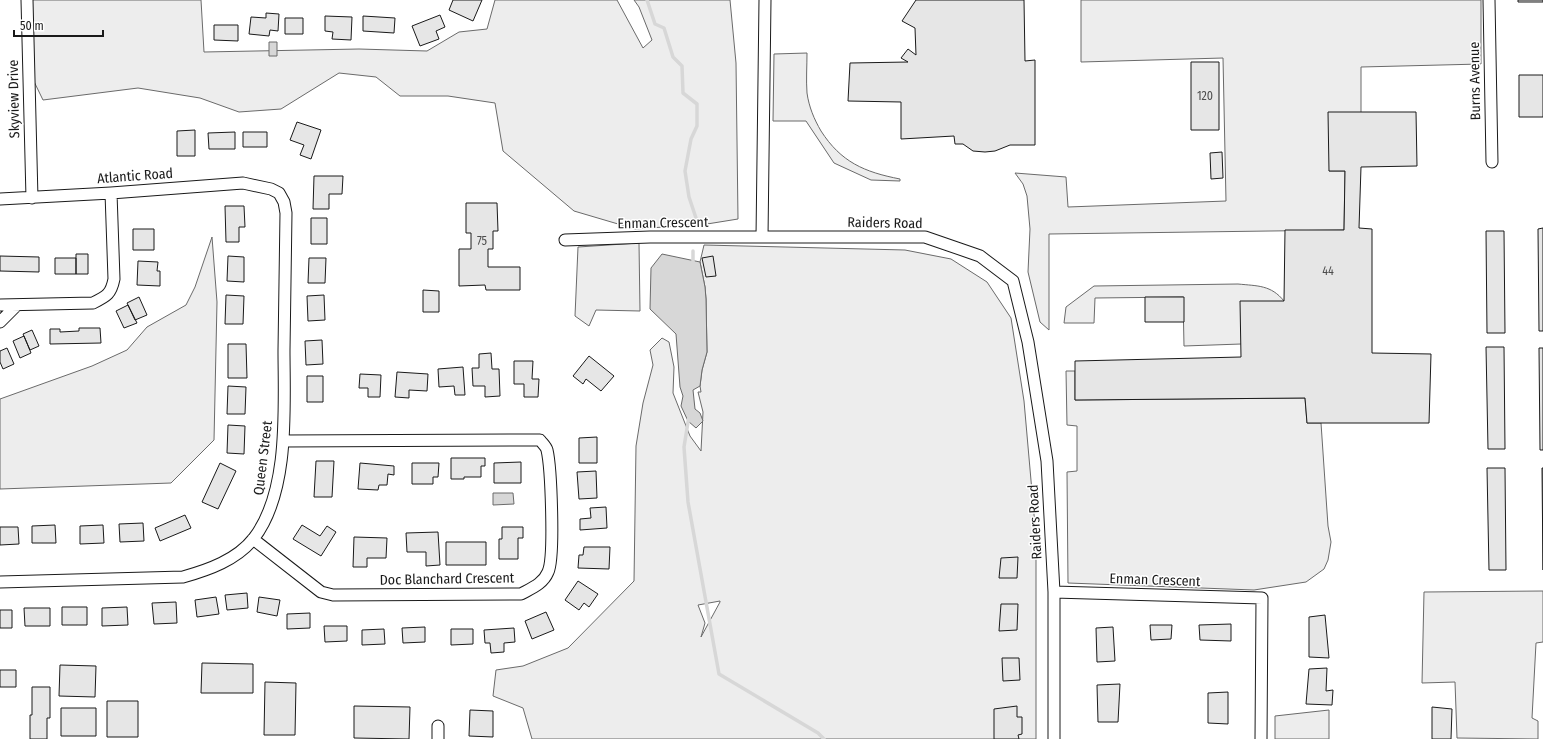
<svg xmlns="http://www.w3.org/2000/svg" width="1543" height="739" font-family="'Fira Sans Condensed',sans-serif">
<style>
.green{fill:#ededed;stroke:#6a6a6a;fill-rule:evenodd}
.water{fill:#d7d7d7;stroke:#6a6a6a}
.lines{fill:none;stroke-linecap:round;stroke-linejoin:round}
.stream{stroke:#d7d7d7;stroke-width:3.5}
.building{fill:#e6e6e6;stroke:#1a1a1a}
.street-casing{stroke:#1a1a1a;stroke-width:13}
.street{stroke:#fff;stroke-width:11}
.labels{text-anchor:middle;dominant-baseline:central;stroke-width:3;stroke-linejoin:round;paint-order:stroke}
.number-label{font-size:12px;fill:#4d4d4d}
.street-label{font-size:14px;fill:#1a1a1a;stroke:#fff}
</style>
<rect width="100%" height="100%" fill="#fff"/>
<path class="green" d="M26,0H201L204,52L359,49L427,51L459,32L487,29L495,0H617L643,48L652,40L639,7L634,0H730L736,63L738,219L707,224L635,229L574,211L503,151L495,103L448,96H400L376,77L339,73L281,109L239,112L200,98L138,88L43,100L23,59Z
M1081,0H1481V64L1361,67V112L1329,171H1345L1344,230L1049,234V330L1040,322L1028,272L1030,229L1027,196L1023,184L1015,173L1066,177L1068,207L1226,201L1223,58L1081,62Z
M807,53C807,66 806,80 807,93C809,107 814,119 821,131C841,162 864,172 900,179V181L871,180L834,163L806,121H773L774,54Z
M212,237L217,302L214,440L171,483L0,489V399L92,366L127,350L147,327L186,305L195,287Z
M639,243L640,311L596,310L589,326L575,316L578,247Z
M704,245L905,250L951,259L987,282L1011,318L1024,401L1036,537V739H532L523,708L493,696L496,670L523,666L568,648L634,581L636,446L643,403L653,365L650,350L662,338L669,342L674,367L673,393L690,436L701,451L703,412L698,392H701L700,386L702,370L707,352L706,299L705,287L700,262ZM720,601V602L701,637L705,623L698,605Z
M1238,284C1258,286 1271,285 1284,301L1241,344L1184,346L1183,297L1095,298L1094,323H1064L1066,307L1094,286Z
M1066,371H1075V400L1305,398L1307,423H1321L1328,526L1331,542L1328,560L1324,569L1306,582L1254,590L1068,583L1067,472L1077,471V426L1067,425Z
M1543,591V642L1536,643L1532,718L1538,721V739L1457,738L1455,682L1422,683L1424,592Z
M1329,710V739H1275V716Z"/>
<path class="water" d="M269,42H277V56H269Z
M662,254L700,262L705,287L706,299L707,352L702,370L700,386L693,390L695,409L700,413L703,421L696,428L688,421L681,406L683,396L680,387L676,334L650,309L651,268Z
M493,493H513L514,504L493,505Z"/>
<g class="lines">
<path class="stream" d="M647,0L655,24L664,28L673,57L682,66L683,93L697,104V126L691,139L685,171L689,197L697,221
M693,251V265
M689,416L684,447L688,502L719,674L818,733L824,739"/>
</g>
<path class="building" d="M453,0H482L473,21L449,10Z
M916,0H1024L1025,61L1035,60V145H1010L995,151L985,152L973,151L963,144H955L954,136L901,139V102L848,101L850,63L908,62L901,58L908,49L916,55L915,28L902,21Z
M1518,0H1543V2H1518Z
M266,13L279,14L278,31L270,30L269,36L249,34L251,17L266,18Z
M440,15L445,27L436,31L439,39L420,46L412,26Z
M325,16L352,17L351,40L332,39L333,32L325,31Z
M363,16L395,18L394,33L363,31Z
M285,18H303V34H285Z
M214,25H238V41L214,40Z
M1191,62H1219V130H1191Z
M1519,75H1543V117H1519Z
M1328,112H1416L1417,166L1361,167L1359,228L1372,229V353L1431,354L1429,423H1307L1305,398L1075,400V361L1241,357L1240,301H1284L1285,230H1344L1345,171H1329Z
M297,122L321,130L311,159L300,155L304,145L290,140Z
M195,130V156H177V131Z
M235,132V149H209L208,133Z
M243,132H267V147H243Z
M1222,152L1223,178L1211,179L1210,153Z
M314,176H343L342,194H329V209H313Z
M466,203H497L498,231H493V249H488V267H520V290H486L485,285L459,286V249H471V233H466Z
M225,206H244L245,227H239V242H226Z
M311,218H327V244H311Z
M1543,228V331H1539L1538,229Z
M133,229H154V250H133Z
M1486,231H1504L1505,333H1487Z
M76,254H88V274H76Z
M0,256L39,257V272L0,271Z
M228,256L244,257V282L227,281Z
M713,256L716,276L706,277L702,258Z
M55,258H76V274H55Z
M309,258H326L325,283H308Z
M138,261L158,262L157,271H160V286L137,285Z
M423,290L439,291V312H423Z
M226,295L244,296L243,324H225Z
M324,295L325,320L308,321L307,296Z
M139,297L147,315L135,320L127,303Z
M1145,297H1184V322H1145Z
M128,305L137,323L124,328L116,311Z
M79,328H100L101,343L50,344V329H60V332L79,331Z
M32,330L39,346L30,350L23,334Z
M24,336L31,353L20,358L13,341Z
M322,340L323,364L306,365L305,341Z
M228,344H246L247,378H228Z
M1486,347H1504L1505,449H1488Z
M7,348L14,364L3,369L0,362V351Z
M1539,348H1543V450H1540Z
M491,353L492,369H499L500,396L485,397V386H473L472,368H479V354Z
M589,356L614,376L601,391L586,379L583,384L573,376Z
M514,361H533L532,379H539L538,397H524V384H514Z
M463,367L465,395H455L454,386L439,387L438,369Z
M397,372L428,374L427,391L409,390V398L395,397Z
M360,374L381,375L380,397H368V388H359Z
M307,376H323V402H307Z
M228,386L246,387L245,414H227Z
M228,425L245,426L244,454L227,453Z
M597,437V463H579V438Z
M451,458H485V466H481V477H464V479H451Z
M316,461H334L332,497H314Z
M521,462V483H494V463Z
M220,463L236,471L218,509L202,502Z
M360,463L394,466V475L388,474L387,485H379L378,490L358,489Z
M412,463H439L438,477H433V484H412Z
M1487,468H1505L1506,570H1489Z
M1542,468H1543V570Z
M596,471L597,498L579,499L577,472Z
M606,507L607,528L580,530V519L591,518L590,508Z
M185,515L191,528L160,541L155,528Z
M143,523L144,541L120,542L119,524Z
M55,525L56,543H32V526Z
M103,525L104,543L80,544V526Z
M302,525L320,536L327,526L336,532L321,556L293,539Z
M0,527H18L19,544L0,545Z
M502,527H523V538H518V559H499V539H502Z
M438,532L440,565L426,566V552H407L406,533Z
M354,537L387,538L386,558H367V567H353Z
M446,542H486V565H446Z
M584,547H610L609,569L578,568L579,555H583Z
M1018,557L1017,578H999L1001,558Z
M578,581L598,594L589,607L584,603L579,610L565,600Z
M247,593L248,608L227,610L225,595Z
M216,597L219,614L197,617L195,600Z
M259,597L280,600L277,616L257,612Z
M176,602L177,623L154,624L152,603Z
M1001,604H1018L1017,630L999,631Z
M62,607H87V625H62Z
M127,607L128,625L102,626V608Z
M24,608H50V626H25Z
M0,610H12V628H0Z
M546,612L554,630L532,639L525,621Z
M310,613V628L287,629V614Z
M1325,615L1329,658L1309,657V617Z
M1231,624V641L1200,640L1199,625Z
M1150,625H1172L1171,639L1151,640Z
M324,626H347V641L325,642Z
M425,627V642L403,643L402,628Z
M1113,627L1115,661L1097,662L1096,628Z
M514,628L515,642L504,643V652L491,653L490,643H485L484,630Z
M384,629L385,644L362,645V630Z
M451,629H473V644L451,645Z
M1002,658H1019L1020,680L1003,681Z
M202,663L253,664V693H201Z
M60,665L96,666L95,697L59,696Z
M1327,668L1326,691L1333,690L1332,705L1306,704L1309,669Z
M0,670H16V687H0Z
M265,682L296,683L295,735H264Z
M1120,684L1118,722H1098L1097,685Z
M32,687H50V718H47V739H30V715H32Z
M1228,692V724L1208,723V693Z
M107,701H138V737H107Z
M354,706L410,707L409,739L354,738Z
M1017,706V717H1022V734L1018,735L1019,739H994V709Z
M1432,707L1452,709L1451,739H1432Z
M61,708H96V736H61Z
M470,710L493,711V737L469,736Z"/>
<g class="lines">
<g class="street-casing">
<path id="street" d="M27,0L32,198
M1489,0L1492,162
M0,199L111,193L243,183L271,189L279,193L284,202L286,213C285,259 285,304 284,350C284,407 290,491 254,538C237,560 208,570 183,577L0,582
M762,237L765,0
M565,240L650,237H925L980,256L1013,281L1028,342L1047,461L1054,592V739
M0,305L93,303C107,296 111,294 114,279L111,193
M0,322L17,305
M253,539L321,592L333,595L521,594C532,588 543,584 548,572C555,557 551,467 547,450C546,446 542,443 540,440L283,441
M1054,592L1262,598L1261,739
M438,739V726"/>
</g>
<use href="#street" class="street"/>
</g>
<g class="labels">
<g class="number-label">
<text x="1205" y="96">120</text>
<text x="482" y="241">75</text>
<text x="1328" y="271">44</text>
</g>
<g class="street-label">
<text transform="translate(1475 81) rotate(-91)">Burns Avenue</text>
<text transform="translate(14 99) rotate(-91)">Skyview Drive</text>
<text transform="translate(135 176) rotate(-4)">Atlantic Road</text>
<text transform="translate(663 223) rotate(-1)">Enman Crescent</text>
<text transform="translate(885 223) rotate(1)">Raiders Road</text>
<text transform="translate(263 458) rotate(-83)">Queen Street</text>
<text transform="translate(1035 522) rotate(-93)">Raiders Road</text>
<text transform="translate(447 579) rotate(-1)">Doc Blanchard Crescent</text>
<text transform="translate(1155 580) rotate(2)">Enman Crescent</text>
</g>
</g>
<path d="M14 30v6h89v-6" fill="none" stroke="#1a1a1a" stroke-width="2"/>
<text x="20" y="30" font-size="12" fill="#1a1a1a" stroke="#ffffff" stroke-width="3" paint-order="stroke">50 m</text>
</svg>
